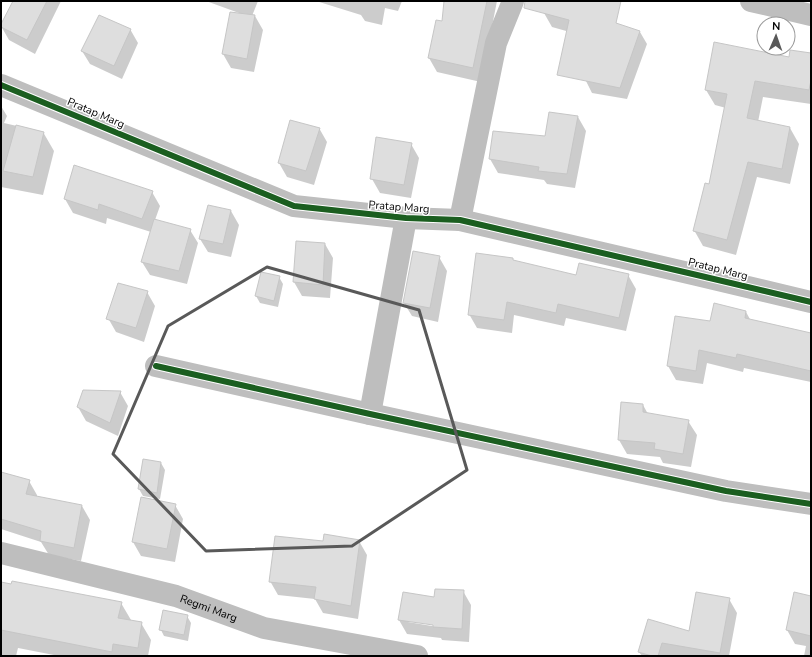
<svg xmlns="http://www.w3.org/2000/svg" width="812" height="657" font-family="'Nunito Sans',sans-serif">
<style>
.shadow{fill:#0003;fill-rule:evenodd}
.building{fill:#dedede;stroke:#c6c6c6}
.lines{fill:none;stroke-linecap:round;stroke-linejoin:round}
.minor{stroke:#bebebe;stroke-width:22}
.cycleway-casing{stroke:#fff;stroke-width:8}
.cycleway{stroke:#1b5e20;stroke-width:6}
.marked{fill:none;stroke:#595959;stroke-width:3;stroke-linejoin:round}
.labels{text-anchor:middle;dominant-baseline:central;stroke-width:3;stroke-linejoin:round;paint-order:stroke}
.street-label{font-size:11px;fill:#000;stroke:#fff}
</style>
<rect width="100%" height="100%" fill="#fff"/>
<path class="shadow" d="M15,1H61L35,54L9,40L1,26Z
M206,1H258L252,16H255L263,30L254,72L231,68L223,54L231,13H239Z
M316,1H402L398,11L385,8L382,25L365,21L361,15Z
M445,1H497L481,82L437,72L429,58L443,22Z
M547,1H594L584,36L552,27L544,13Z
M609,21L640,32L647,44L627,99L592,93L586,81Z
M130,29L138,43L122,79L90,64L82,51Z
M811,54V104L763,97L758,122L790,128L799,144L790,184L757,177L736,255L703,246L694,230L709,185L726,108L715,105L706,90L790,58Z
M1,106L7,116L4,123L43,132L54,151L43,195L1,187Z
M578,117L586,131L575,188L547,184L544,180L498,173L490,159L545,137Z
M319,128L327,142L314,185L287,177L279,163Z
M411,144L419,158L411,198L380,193L372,179Z
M152,192L160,206L155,220L190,230L198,243L187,284L150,275L142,262L151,232L107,218L106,224L73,213L65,199Z
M208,206L231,211L239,225L231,257L208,252L200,239Z
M325,244L333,258L330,298L302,296L294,282Z
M439,257L447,271L438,322L412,316L404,303Z
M514,262L577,276L628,275L636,289L626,331L566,318L564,326L514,315L512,333L477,328L469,314Z
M279,277L283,284L278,307L260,303L256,296Z
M147,292L155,306L144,342L116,332L108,318Z
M746,312L751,321L811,337V382L744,368L743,372L707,363L703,384L676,380L668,366L676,317L711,322Z
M120,392L128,406L118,436L86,421L78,407Z
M643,405L648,414L688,421L697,435L691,467L663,463L660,457L627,454L619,440Z
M161,463L165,470L160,499L143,496L139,489Z
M1,480L29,481L37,495V497L82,506L90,520L81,561L49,555L41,542L1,529Z
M175,505L183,519L175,562L141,556L133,542Z
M359,541L367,555L358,619L323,613L315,599L278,595L270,581L324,542Z
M1,583L121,603L131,620L130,621L141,623L151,640L148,656H59L18,648L16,656H1Z
M463,591L471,605L469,642L442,640L441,638L407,634L399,620L435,599ZM408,620L438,625V627L408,622Z
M811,597V656H804L806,646L795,644L787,630Z
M729,599L737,613L729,656H642L639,652L649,620L689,633Z
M187,616L191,623L188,641L164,636L161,630Z"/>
<path class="building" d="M13,1H47L27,40L1,27V24Z
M444,1H487L473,68L428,58L436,20L442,21Z
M525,1H621L616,23L640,31L620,88L557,75L569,20L524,8Z
M230,12L255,15L247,59L222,54Z
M99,15L131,29L114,66L81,51Z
M714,42L789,57L790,50L811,53V80L809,90L755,81L747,118L790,127L782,169L748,162L727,240L693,231L705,183L709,184L727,94L705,90Z
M549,112L578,116L567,174L538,171L539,167L489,159L493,131L545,136Z
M290,120L320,128L306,171L278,163Z
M16,125L44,132L33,177L3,171Z
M376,137L412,143L404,185L370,179Z
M74,165L153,191L142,219L99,204L98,210L64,199Z
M208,205L231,210L223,244L199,239Z
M154,219L191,229L179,271L141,262Z
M296,241L325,243L323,285L293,282Z
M413,251L440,256L430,308L403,303Z
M476,253L513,258V260L576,275L579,263L629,274L619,318L558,304L556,313L507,302L504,320L468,315Z
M261,272L280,276L274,301L255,296Z
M118,283L148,291L136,328L106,319Z
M714,303L746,311L745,318L811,333V371L737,354L736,358L699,350L696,371L667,366L675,316L710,321Z
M83,390L121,391L110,423L77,407Z
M621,402L643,404V412L689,420L683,454L654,449L655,443L618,440Z
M143,459L161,462L157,493L138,489Z
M1,472L30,480L26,494L82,505L74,548L40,541L41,531L1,519Z
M141,497L176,504L167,549L132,542Z
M324,534L360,540L351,606L314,599L316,587L269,582L275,536L323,541Z
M12,581L122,602L118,618L142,622L138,648L113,644L112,652L1,630V582L11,584Z
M435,589L464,590L462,629L433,627V625L398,620L403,592L434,597Z
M696,592L730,598L720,653L662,643L658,656H652L638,652L648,619L689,631Z
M794,592L811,596V636L786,630Z
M163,610L188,615L184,635L159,630Z"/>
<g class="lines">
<g class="minor">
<path d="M751,1L811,15"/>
<path d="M1,85L294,206L406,218L460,220L697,275L811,302"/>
<path d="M460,220L496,43L513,1"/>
<path d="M156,366L370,414L726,491L811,504"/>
<path d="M370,414L406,218"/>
<path id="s1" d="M1,553L176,596L264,628L417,656"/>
</g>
<g class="cycleway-casing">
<path id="cycleway" d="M1,85L294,206L406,218L460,220L697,275L811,302
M156,366L370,414L726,491L811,504"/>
</g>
<use href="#cycleway" class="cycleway"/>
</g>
<path class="marked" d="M267,267L419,310L467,470L352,546L206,551L113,454L168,326Z"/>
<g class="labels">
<g class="street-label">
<text transform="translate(96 113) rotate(23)">Pratap Marg</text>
<text transform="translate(399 207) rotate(4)">Pratap Marg</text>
<text transform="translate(718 269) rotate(14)">Pratap Marg</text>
<text stroke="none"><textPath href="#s1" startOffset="215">Regmi Marg</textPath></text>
</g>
</g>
<rect width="812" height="657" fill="none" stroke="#000000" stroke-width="4"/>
<g transform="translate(776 36) rotate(2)"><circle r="19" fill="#ffffff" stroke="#999999"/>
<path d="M0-3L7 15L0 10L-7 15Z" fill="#595959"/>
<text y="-6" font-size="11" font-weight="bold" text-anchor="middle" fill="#000000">N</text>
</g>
</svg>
